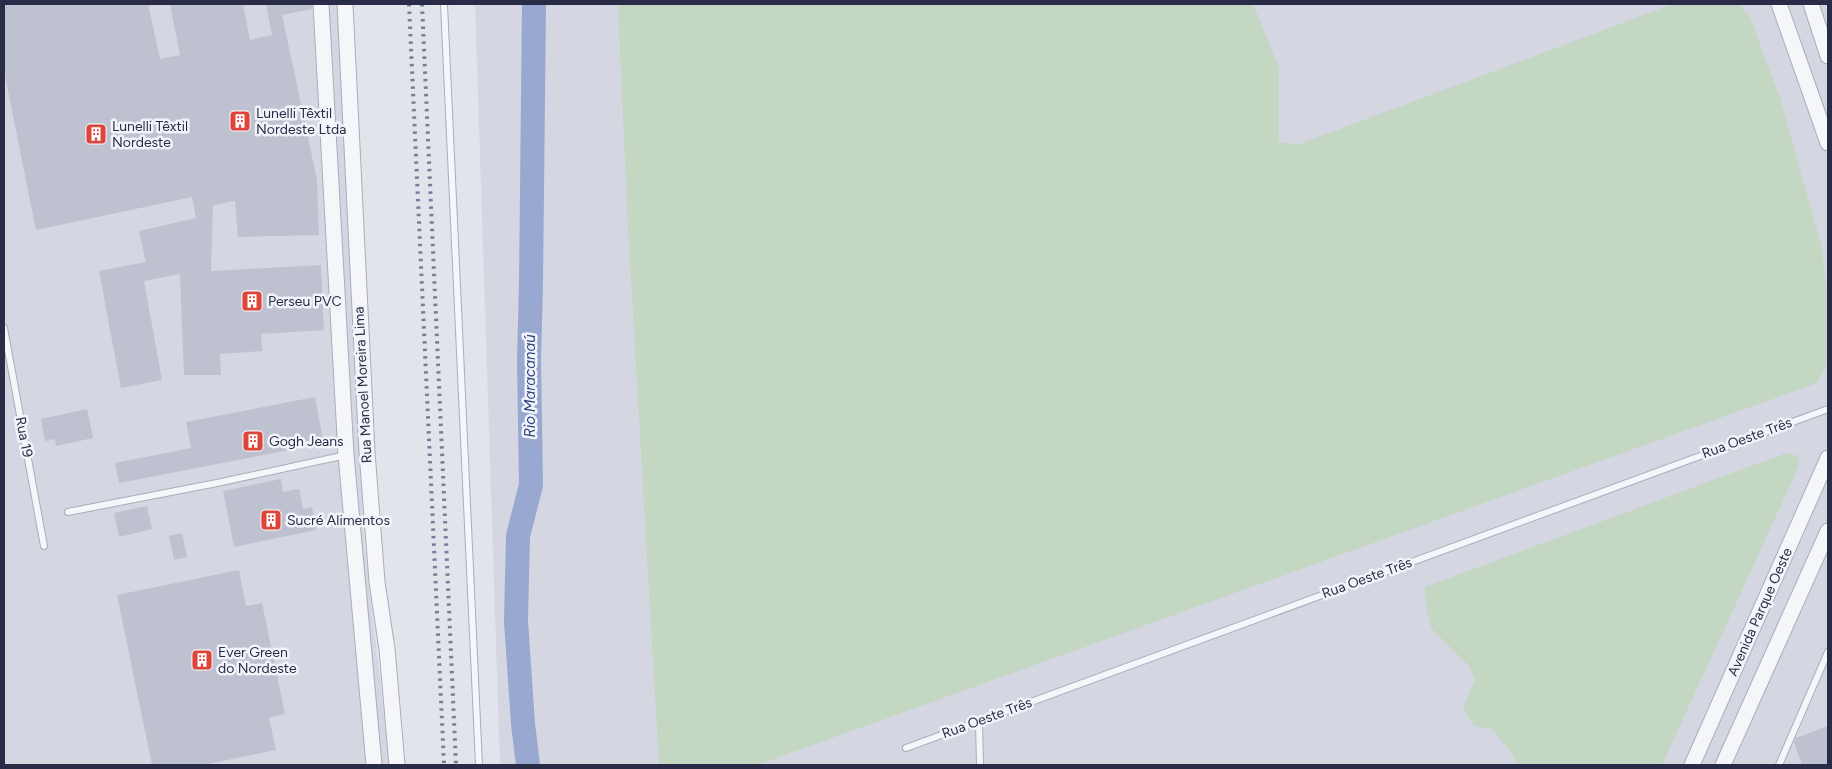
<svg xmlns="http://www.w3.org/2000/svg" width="1832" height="769" font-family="Figtree,sans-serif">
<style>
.built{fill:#d4d6e1}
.green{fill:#c3d7c2}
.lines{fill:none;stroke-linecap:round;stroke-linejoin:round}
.river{stroke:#99a8d0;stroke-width:24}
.building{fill:#bec1d0}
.service-casing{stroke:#aaadba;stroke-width:8}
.tertiary-casing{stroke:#aaadba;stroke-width:17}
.service{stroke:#f5f6fa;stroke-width:6}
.tertiary{stroke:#f5f6fa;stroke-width:15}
.rail{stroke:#797e98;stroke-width:4;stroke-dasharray:2.5 5;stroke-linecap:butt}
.labels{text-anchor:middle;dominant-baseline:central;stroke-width:5;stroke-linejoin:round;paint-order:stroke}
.poi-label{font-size:14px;fill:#282c46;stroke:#f2f4f9;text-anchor:start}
.street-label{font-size:14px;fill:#282c46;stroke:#f2f4f9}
.water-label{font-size:15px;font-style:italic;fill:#2d407f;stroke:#f2f4f9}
</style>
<rect width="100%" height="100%" fill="#e2e4ec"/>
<path class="built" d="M4,4H342L364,543L390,765H4Z
M475,4H1828V765H500Z"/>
<path class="green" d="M618,4H1253L1279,68V142L1297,145L1673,4H1739L1750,17L1780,98L1822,248L1828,299V363L1817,383L757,765H659L628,226Z
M1786,453L1798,456L1799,466L1662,765H1518L1513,755L1492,729L1474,726L1463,707L1475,680L1469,666L1431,628L1426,605L1425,587Z"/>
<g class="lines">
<path class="river" d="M528,765L523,724L516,621L518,536L531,485L529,360L531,283L534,4"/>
</g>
<path class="building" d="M4,4H148L160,59L180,55L170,4H243L250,40L272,35L266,4H312V9L282,15L317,180L319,235L238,237L235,201L213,205L211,271L321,265L324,330L261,334L262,351L220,354L221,375H184L180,274L144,281L162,380L121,388L99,271L146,262L139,231L196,218L192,197L36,230L4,71Z
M315,397L323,440L309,443L310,446L119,483L115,463L191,448L186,422Z
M87,409L93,438L56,446L55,439L45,441L41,419Z
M281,479L283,492L299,489L303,509L312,507L316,530L234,547L223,491Z
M147,506L152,529L119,537L114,513Z
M182,533L187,557L174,560L169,536Z
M239,570L246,606L262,603L285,714L269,718L276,750L203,765H152L117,595Z
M1828,726V765H1802L1794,743L1796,738Z"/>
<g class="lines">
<g class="service-casing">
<path id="service" d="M444,4L479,765
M4,328L44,546
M68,512L217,483L346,455
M979,722L980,765
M906,748L1828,409
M1779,765L1828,652"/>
</g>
<g class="tertiary-casing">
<path id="tertiary" d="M321,4L346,455L374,765
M345,4L367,452L377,582L387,649L397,765
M1779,4L1828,143
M1811,4L1828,56
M1692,765L1828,458
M1723,765L1828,531"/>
</g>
<use href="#service" class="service"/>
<use href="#tertiary" class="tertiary"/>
<path class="rail" d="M409,4L444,765
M422,4L456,765"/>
</g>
<defs>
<g id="building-square" transform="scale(1.125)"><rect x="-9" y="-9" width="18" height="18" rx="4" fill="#de453a" stroke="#f2f4f9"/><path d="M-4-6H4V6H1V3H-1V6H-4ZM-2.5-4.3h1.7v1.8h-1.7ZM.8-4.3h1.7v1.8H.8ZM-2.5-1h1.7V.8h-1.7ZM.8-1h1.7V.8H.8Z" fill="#fff"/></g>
</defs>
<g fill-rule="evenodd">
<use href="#building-square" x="240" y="121"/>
<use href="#building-square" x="96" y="134"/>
<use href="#building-square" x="252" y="301"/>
<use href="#building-square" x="253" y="441"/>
<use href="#building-square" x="271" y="520"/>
<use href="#building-square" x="202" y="660"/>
</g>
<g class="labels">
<g class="poi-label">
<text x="256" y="113">Lunelli Têxtil<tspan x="256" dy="16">Nordeste Ltda</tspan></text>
<text x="112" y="126">Lunelli Têxtil<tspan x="112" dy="16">Nordeste</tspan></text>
<text x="268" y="301">Perseu PVC</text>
<text x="269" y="441">Gogh Jeans</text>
<text x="287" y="520">Sucré Alimentos</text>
<text x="218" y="652">Ever Green<tspan x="218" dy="16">do Nordeste</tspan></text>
</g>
<g class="street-label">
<text transform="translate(363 385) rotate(-93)">Rua Manoel Moreira Lima</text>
<text transform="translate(24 437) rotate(79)">Rua 19</text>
<text transform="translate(1747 438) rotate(-20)">Rua Oeste Três</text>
<text transform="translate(1367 578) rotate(-20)">Rua Oeste Três</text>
<text transform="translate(1760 612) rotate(-66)">Avenida Parque Oeste</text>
<text transform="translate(987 718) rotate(-20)">Rua Oeste Três</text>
</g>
<g class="water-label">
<text transform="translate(530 386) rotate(-90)">Rio Maracanaú</text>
</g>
</g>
<rect width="1832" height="769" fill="none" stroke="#282c46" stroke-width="10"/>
</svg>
